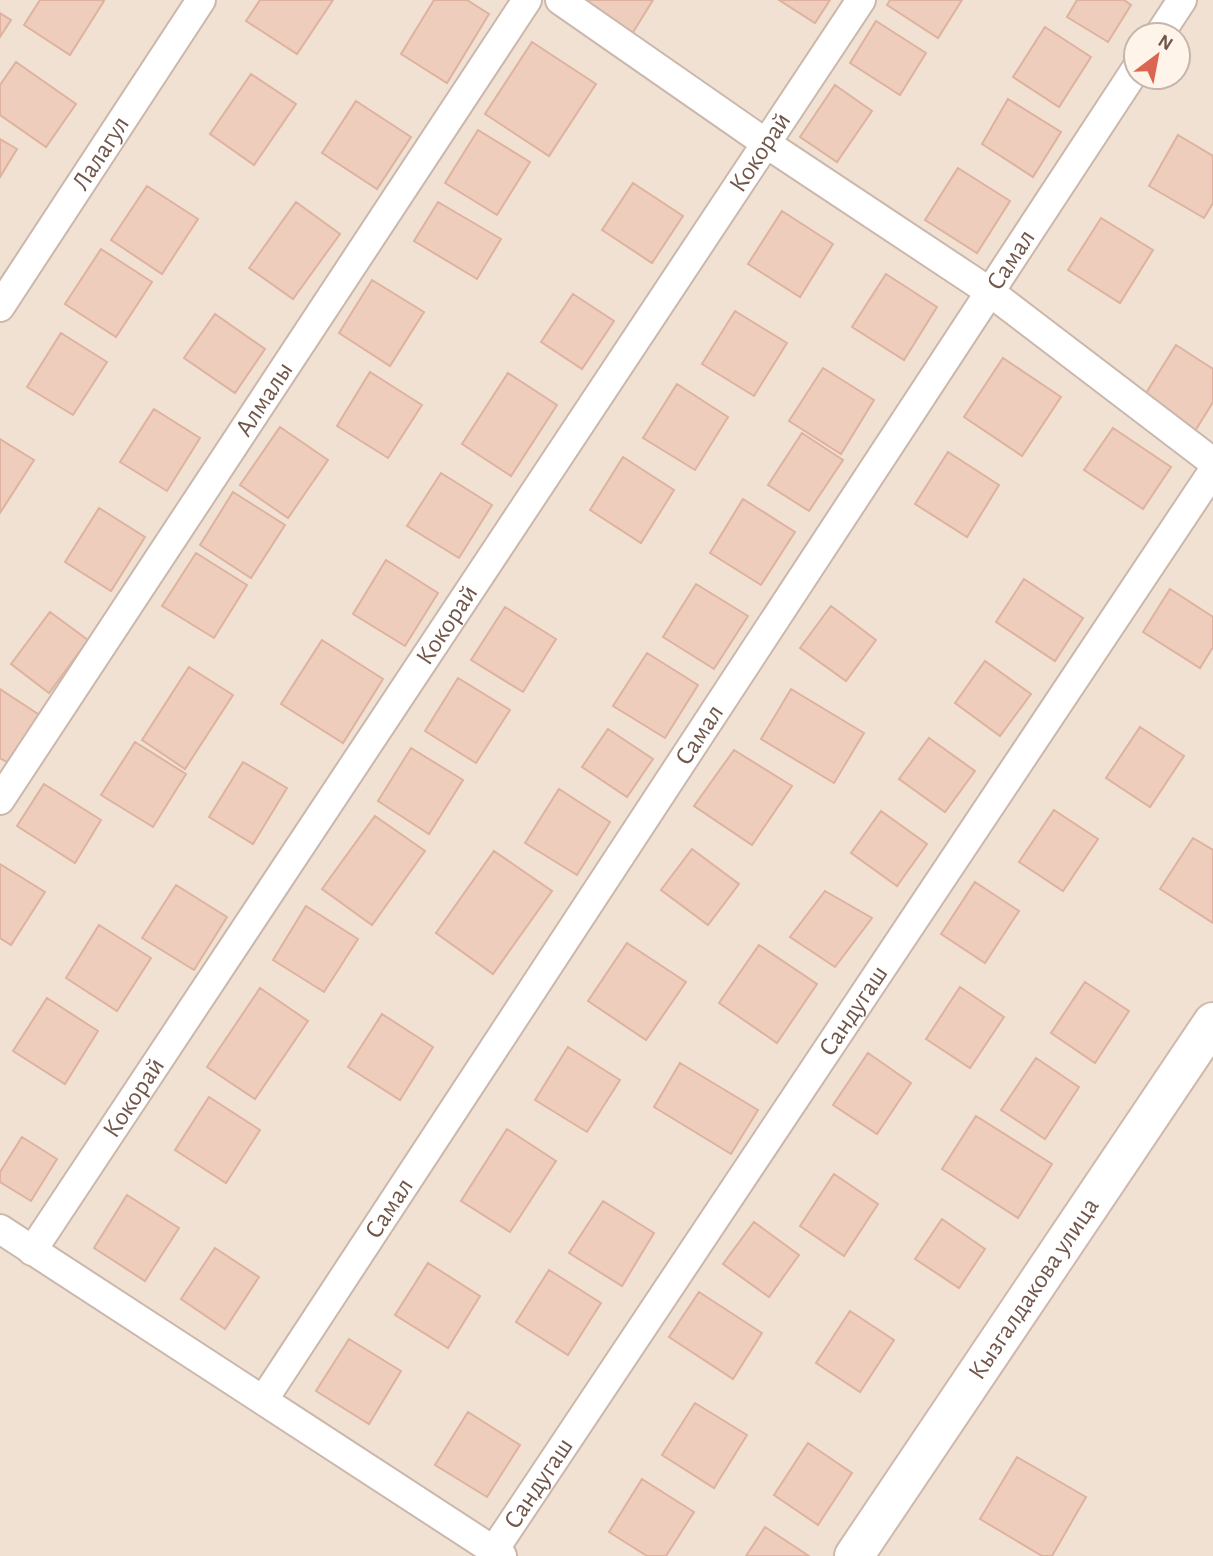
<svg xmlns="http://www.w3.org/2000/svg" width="1213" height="1556" font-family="'Alegreya Sans',sans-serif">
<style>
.residential{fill:#f1e1d3;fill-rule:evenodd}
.building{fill:#eecdbd;stroke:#dfb29f;stroke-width:2}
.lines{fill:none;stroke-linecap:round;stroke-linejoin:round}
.street-casing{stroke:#cbb7ab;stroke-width:32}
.secondary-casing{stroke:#d0b8ac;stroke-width:42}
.street{stroke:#fff;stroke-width:28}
.secondary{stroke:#fff;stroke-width:38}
.labels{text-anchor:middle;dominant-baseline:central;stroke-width:7;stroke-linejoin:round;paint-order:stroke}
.street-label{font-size:26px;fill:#71564b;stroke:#fef4ea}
</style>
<rect width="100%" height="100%" fill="#faf0e4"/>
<path class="residential" d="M0,0H1213V1556H0ZM1136,35H1178V77H1136Z"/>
<path class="building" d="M40,0H102L104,1L70,55L24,25Z
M260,0H333L297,54L246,21Z
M434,0H467L489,14L447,83L401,54Z
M581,0H653L627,42Z
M779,0H830L815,23Z
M890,0H962L938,38L887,5Z
M1077,0H1124L1131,5L1108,42L1067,17Z
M0,13L11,20L0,37Z
M876,21L926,53L900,95L850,63Z
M1045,27L1091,57L1059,107L1013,77Z
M532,42L596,84L549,156L485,114Z
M16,62L76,104L46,147L0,115V85Z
M251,74L296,104L254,165L210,134Z
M835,85L872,111L837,162L800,137Z
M1008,99L1061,132L1033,177L982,144Z
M356,101L411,137L377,189L322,153Z
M478,130L530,162L497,215L445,183Z
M1178,135L1213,156V203L1204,218L1149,186Z
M0,139L17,149L0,177Z
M958,168L1010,201L977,253L925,220Z
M633,183L683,216L652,263L602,230Z
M147,186L198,219L162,274L111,240Z
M296,202L340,234L293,299L249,268Z
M438,202L501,239L477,279L414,241Z
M782,211L833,244L800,297L748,264Z
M1101,218L1153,250L1120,303L1068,270Z
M101,249L152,282L116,337L65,304Z
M886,274L937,307L904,360L852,327Z
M372,280L424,312L390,366L339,333Z
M573,294L614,321L582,369L541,342Z
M735,311L787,343L754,396L702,364Z
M215,314L265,349L235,393L184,358Z
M61,333L107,362L73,415L27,387Z
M1176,345L1213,369V402L1195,431L1143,398Z
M1003,358L1061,397L1022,456L964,417Z
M823,368L874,400L841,454L789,421Z
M370,372L422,405L388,458L337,426Z
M508,373L557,405L511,476L462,444Z
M677,384L728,417L695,470L643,438Z
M154,409L200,438L167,491L120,462Z
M280,427L328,460L288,518L240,485Z
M1113,428L1171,467L1143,509L1084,470Z
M802,433L843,460L809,511L768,485Z
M0,439L34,460L0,513Z
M948,452L999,485L967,537L915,504Z
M623,457L674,490L641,543L590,510Z
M441,473L492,505L459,558L407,526Z
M233,492L285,525L251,578L200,545Z
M743,499L795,532L761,585L710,553Z
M99,508L145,537L111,591L65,562Z
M196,553L247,585L214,638L162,606Z
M386,560L438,593L405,646L353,614Z
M1024,579L1083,618L1055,661L996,622Z
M696,584L748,616L714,669L663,637Z
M1170,589L1213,617V647L1200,668L1143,632Z
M831,606L876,640L846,681L800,648Z
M505,607L556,639L523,692L471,660Z
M50,612L88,640L49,693L11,664Z
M322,640L383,679L343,743L281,704Z
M647,653L698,685L665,738L613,706Z
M985,661L1031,694L1000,736L955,703Z
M189,667L233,695L185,769L142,740Z
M458,678L510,710L476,763L425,731Z
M0,689L41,716L7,762L0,758Z
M791,689L864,733L834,783L761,739Z
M1140,727L1184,756L1150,807L1106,778Z
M608,729L653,759L627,797L582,767Z
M929,738L975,771L945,812L899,779Z
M135,742L186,774L153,827L101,795Z
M411,748L463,780L429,834L378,801Z
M734,750L792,786L752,845L694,806Z
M243,762L287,788L253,844L209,817Z
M44,784L101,820L75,863L17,826Z
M559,789L610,822L577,875L525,843Z
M1054,810L1098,839L1063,891L1019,862Z
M881,811L927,844L897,886L851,853Z
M375,816L425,851L372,925L322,889Z
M1193,838L1213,850V923L1160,889Z
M692,849L739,884L708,925L661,890Z
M494,851L552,891L493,974L436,933Z
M0,864L45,892L11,945L0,938Z
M975,882L1019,911L985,963L941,934Z
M176,885L227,917L194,970L142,938Z
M825,891L872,918L835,967L790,937Z
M306,906L358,939L324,992L273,960Z
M99,925L151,958L117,1011L66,978Z
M627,943L686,982L646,1040L588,1001Z
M759,945L817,984L777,1043L719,1003Z
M1085,982L1129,1011L1095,1063L1051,1033Z
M960,987L1004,1017L970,1068L926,1039Z
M260,988L308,1021L255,1099L207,1067Z
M47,998L98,1031L65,1084L13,1051Z
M382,1014L433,1047L400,1100L348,1067Z
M568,1047L620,1080L587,1132L535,1100Z
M868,1053L911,1083L877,1134L833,1105Z
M1036,1058L1079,1087L1045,1139L1001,1110Z
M680,1063L758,1110L731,1154L654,1107Z
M209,1097L260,1130L226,1183L175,1150Z
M976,1116L1052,1164L1018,1218L942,1169Z
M507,1129L556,1161L510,1232L461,1201Z
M22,1137L57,1159L31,1201L0,1182V1172Z
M834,1174L878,1204L844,1256L800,1226Z
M127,1195L179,1228L145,1281L94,1248Z
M603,1201L654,1233L622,1286L569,1253Z
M942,1219L985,1249L959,1288L915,1259Z
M754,1222L799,1255L769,1297L723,1264Z
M215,1248L259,1277L225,1329L181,1299Z
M428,1263L480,1296L448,1348L395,1315Z
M549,1270L601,1303L568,1355L516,1322Z
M699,1292L762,1333L733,1379L669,1337Z
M850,1311L894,1340L860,1392L816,1363Z
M349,1339L401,1371L369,1424L316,1391Z
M695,1403L747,1435L714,1488L662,1455Z
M468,1412L520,1445L487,1497L435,1465Z
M808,1443L852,1473L818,1525L774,1495Z
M1017,1457L1086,1497L1052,1556H1042L980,1519Z
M642,1479L694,1512L666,1556H647L609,1532Z
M765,1527L809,1556H746Z"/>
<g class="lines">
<g class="street-casing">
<g id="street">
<path d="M560,0L767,144L990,292L1213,462"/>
<path d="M1159,35L1182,0"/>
<path id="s1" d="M0,307L201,0"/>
<path id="s2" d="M0,800L527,0"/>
<path d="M0,1229L502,1556"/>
<path id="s3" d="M32,1251L861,0"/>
<path id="s4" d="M264,1399L1136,69"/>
<path id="s5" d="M494,1550L1213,471"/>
</g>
</g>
<g class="secondary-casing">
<g id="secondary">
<path id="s6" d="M854,1556L1213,1022"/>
</g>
</g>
<use href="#street" class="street"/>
<use href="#secondary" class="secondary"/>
</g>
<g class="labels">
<g class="street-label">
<text stroke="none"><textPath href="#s1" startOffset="184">Лалагул</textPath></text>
<text stroke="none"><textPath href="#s3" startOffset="1318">Кокорай</textPath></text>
<text stroke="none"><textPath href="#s4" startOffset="1362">Самал</textPath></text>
<text stroke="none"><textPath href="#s2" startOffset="480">Алмалы</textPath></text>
<text stroke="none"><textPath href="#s3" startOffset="751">Кокорай</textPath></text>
<text stroke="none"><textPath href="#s4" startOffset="794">Самал</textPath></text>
<text stroke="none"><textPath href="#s5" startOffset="648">Сандугаш</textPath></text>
<text stroke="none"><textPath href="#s3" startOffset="184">Кокорай</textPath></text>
<text stroke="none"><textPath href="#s4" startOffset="228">Самал</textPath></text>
<text stroke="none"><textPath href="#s6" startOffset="322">Кызгалдакова улица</textPath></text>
<text stroke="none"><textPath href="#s5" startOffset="80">Сандугаш</textPath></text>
</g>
</g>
<g transform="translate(1157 56) rotate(32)"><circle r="33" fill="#fef4ea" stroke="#c6b5aa" stroke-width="2"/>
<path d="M0-5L12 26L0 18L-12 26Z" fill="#dc6551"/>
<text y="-10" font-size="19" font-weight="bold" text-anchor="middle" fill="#71564b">N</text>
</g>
</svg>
